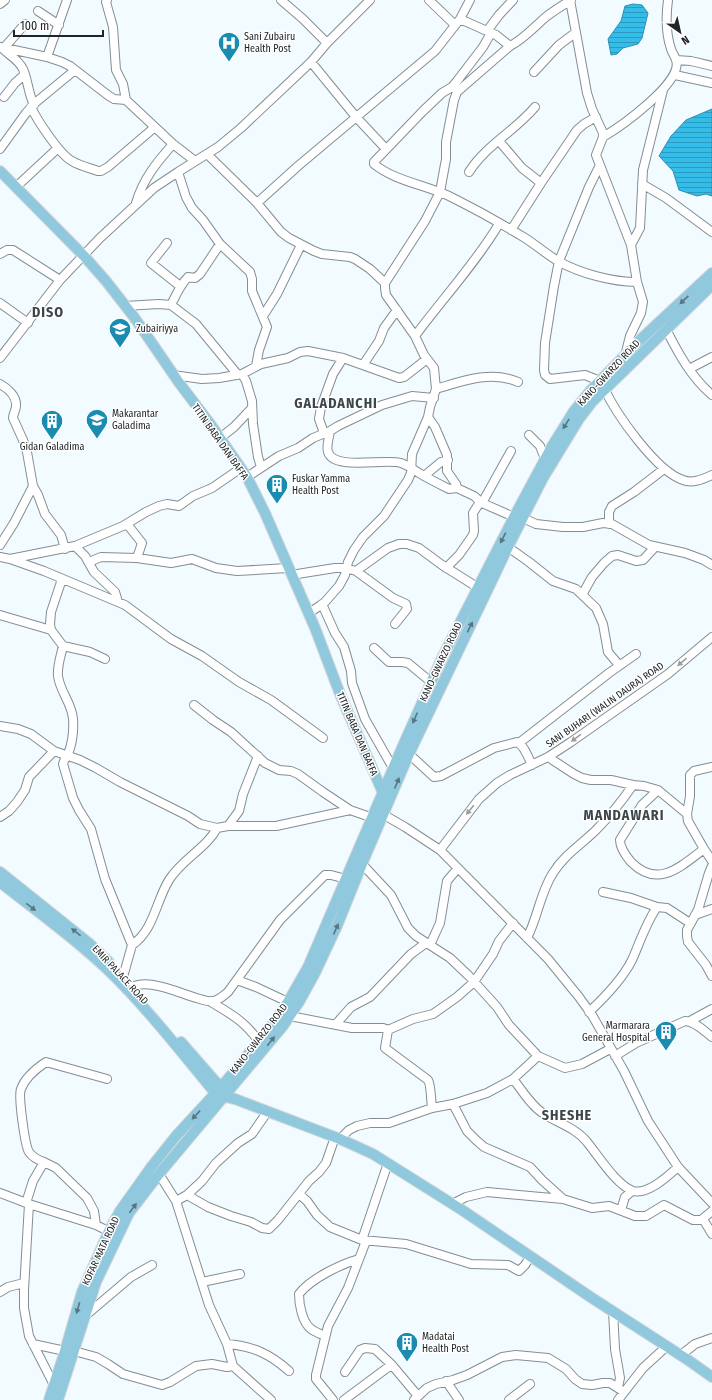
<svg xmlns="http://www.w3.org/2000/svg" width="712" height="1400" font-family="'Fira Sans Condensed',sans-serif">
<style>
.water{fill:url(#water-rules);stroke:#2f8fb0}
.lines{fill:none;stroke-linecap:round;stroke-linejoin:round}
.minor-casing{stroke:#848e92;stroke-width:10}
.major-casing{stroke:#d7d8d8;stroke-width:12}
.minor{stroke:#fff;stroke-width:8}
.major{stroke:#90c8dd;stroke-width:10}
.oneway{fill:#587682}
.oneway2{fill:#9b9d9e}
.labels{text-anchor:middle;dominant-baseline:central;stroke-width:3;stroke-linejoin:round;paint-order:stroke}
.poi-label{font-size:10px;fill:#212527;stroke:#fff;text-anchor:start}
.street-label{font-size:10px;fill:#212527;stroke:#fff}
.district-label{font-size:14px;font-weight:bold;letter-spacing:1px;fill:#3d464a;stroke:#fff}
</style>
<defs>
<pattern id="water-rules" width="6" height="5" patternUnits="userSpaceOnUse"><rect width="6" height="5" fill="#35bdea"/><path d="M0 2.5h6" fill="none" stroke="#2c99be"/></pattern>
</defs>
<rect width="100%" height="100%" fill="#f2fbff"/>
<path class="water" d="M633,4L642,5L648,13L642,38L638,44L623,48L617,54L611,55L608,39L621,21L625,6Z
M712,109V196L706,194L697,196L679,190L673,171L659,156L671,136L686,120Z"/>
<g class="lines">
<g class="minor-casing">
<path id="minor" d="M107,0L106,2L113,27L116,70L123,84L126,100L173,144L195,161
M281,0L303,19L327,43
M429,0L455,25
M570,0L587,93L592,109L603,133V137L596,155L631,245L637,282L643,302L641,313L630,336L625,356
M0,4L5,0
M38,11L59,25
M460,19L496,35L510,46
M25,24L3,49C10,56 18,59 23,69C28,80 28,93 34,105
M487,31L499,15L513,0
M491,33L483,47L457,81L452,87L442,93L423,111L374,162V164C396,182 428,185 453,198C477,210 502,224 525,238C536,245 546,254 558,261C579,273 612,282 637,282
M0,47L47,57L62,62L70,66L109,96L114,99L126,100
M47,57L67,0
M676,60L691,61L712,66
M311,62L356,117L386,149
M534,72L559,45L575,33
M675,75L712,83
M4,97L15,83L24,75
M31,107C37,120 60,155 72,161C80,166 90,168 98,171H101L108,167L155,127
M603,137C620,127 684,82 676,60C675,56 672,53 671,49C666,34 666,15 668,0
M499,141L522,168L541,183
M0,149L26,113L35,103L75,70
M207,154L257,203L281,232L289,238L314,251L322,254L350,257L355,259L370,269L385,283V288L386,295L415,336L424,355L434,368L436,389L430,407L428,417L412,454L411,473L408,480L384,516L363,537L354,550L348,562L345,575L339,586L324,603L309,613
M599,167L589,187L559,261L554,286L545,343L544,370L545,375L550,379L585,375L600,381
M178,172L186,197L192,208L203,220L220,244L250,272L252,279V291L267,327L259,350L256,366
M469,172C486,145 515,131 535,107
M642,184L666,198L712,232
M16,187L58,148
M136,203C143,179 157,162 173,144
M257,203L298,166L435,51L460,19L470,0
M511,230L541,183L577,130L584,124L596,117
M167,243L151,263L180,286
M631,245L640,228L643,170L663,90
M0,254L7,250H13L60,280
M385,283L425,221L440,192L446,159V142L454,100L457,92L510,46C524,39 535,26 547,16C555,10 563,5 571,0
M0,303L28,323
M171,305C176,295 180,285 188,277L195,278L200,274L220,244
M125,306L159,304L171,305L196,324L238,375
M263,316L277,294L301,245
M666,329C678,353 691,377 712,395
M415,336C443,298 475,264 499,224
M0,358L60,280L100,238L154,188L178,172L218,147L241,128L311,62L327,43L370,0
M363,365L379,341L384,328L397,310
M689,369L712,357
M242,374L246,381L252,401L253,424L258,457L261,467
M173,375L202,379L219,378L242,374L261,364L288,358L300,352L308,351L343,358L399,378L404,377L427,359
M0,384C7,388 17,396 16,406C16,410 13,414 13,418L23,440L27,452L33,486L38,495L45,514L61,535L65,549
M604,388C616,414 656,471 683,480C693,484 703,479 712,475
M436,389C462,381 492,370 518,382
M428,417L435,427L447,455V471L456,484L457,488
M330,431C329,438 326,446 328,452C334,471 385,458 401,463C407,465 413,469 419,473C429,479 439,484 449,489L457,488L474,496L482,503L514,517
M324,433L319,419L321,407L333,374L343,358
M529,435L540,446L545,459
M220,438L234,427L252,408
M424,476L441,462L448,460
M247,477L279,456L298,448L313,438L330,431L338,426L382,405L412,396L434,398
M482,503L511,451
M523,518L536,524L563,527H583L603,523L612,524L649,545L685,553L704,560L712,565
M127,524L142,543L137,558
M609,524V512L612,506L634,492L664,469
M0,545L14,523L33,486
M75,546L85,556L94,572L115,592L118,602
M508,547L529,562L553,581L576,589L596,608L603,624L608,652L619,665
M0,557L10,559L44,571L125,605L171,639L202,656L239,682L271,700L323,738
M10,559L75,546L123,526L146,512L159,506L167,504L179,506L193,496L212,488L241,468
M89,562L101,557L137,558L171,563L192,559L216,568L237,571L288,568
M446,568L459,555L473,535L474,531L473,513L480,502
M356,571L388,548L399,544H407L419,548L442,565L477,587
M291,575L335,568H345L356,571L393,598L406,604L407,609L395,624
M62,579L51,612L50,624L51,630L63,646L90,652L105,659
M582,595L592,577L604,563L612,556L618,555L636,561L643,560L655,547
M322,604L335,633L344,647L351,671L352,683L365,719L393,768
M0,615L51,630
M63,646C61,655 57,666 58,676C60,692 72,703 73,719C74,731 72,746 67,756C65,759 64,760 63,764L73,798L79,810L91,829L105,879L132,945L123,977
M374,648L389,662H402L408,663L431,682
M194,705L213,720L231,732L265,763L279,770L291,771L298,774L323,792L350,810L373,818
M0,726L18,729L31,734L54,751L80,760L96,768L120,782L188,816L200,824L217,828L228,826H276L350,810
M519,743L609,673L636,654
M409,754L434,777L441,776L494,748L517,742C524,745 528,757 532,765
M548,757L574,774L582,778L591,780H611L633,785L644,786L658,790L687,814
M712,767L694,771L690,775V796L687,814L688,821L704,849L712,861
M658,790L642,805L620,840C620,848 626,856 631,862C658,889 680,867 704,849
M379,812L405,827L440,850L548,959L579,997L592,1015L624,1071L648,1121L678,1167L712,1203
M0,817L9,811L17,802L25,790L29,777L54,751
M228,826L239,811L243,794L258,756
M440,850L479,799L497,783L510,775L548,757L571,742L668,674L712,637
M362,864L391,895L408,928L416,936L450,958L469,976L497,1007L509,1025L538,1056
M712,866L709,873L698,910L687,930V936L688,942L706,965L712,976
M603,892L631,898L657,907L667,908L690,923
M695,915L712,909
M527,938C538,917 540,893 553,873C564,855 582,844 596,830C610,816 622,801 633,785
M132,945C154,930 156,901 169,880C182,859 207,848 217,828
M430,945L440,923L447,881L458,868
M237,980L256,987L288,1002
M127,990C145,975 180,994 200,999C203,1000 208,1002 212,1001C218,1001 223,996 228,992L280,920L325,875H331L346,879
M211,1002C231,1014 246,1022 259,1042
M589,1012C604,998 623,978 632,960C640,942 646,923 657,907
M290,1016L352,1028H383L388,1030L413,1019L433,1014L457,997L474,982L493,954L499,941L513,923
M690,1021L712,1009
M336,1024L351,1007L370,997L411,954L426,943
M388,1030L385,1048L428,1080C431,1084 431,1101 432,1108
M615,1056L636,1043L685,1021C695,1021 704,1031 712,1037
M513,1079C522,1090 531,1106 544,1114C558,1123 576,1128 587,1142C597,1154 617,1186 633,1191C648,1195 668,1176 678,1167
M453,1104L467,1131L476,1140L484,1147L530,1167L542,1180L563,1199
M340,1139L349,1130L357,1126L370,1123H389L432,1108L453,1104L487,1093L513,1079L538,1056L565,1068L582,1064L610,1049
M44,1162C38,1160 33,1158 29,1152C25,1146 18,1096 21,1089C25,1078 37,1068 46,1062L107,1079
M159,1174L176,1201L209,1305L227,1344L233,1366L271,1400
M0,1193L29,1204L96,1225L114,1234
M299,1194L307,1201L317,1215L330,1227L362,1240L406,1244L471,1264L508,1265L519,1271L525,1265L530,1257
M187,1195L208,1207L231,1216L251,1222L262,1228L269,1229L278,1220L309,1181L319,1172L326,1163L335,1137
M176,1201L187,1195L202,1181L216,1163L238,1143L252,1134L268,1111
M26,1203L33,1181L44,1162L56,1168L87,1198L94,1211L96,1225
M29,1204L24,1290V1308L29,1336L54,1385
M452,1204L466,1197L487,1192L563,1199L592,1208L609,1206L635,1216H646L664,1205L693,1220H701L712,1211
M621,1210L625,1197L632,1191
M703,1219L712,1234
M362,1240L388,1163
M202,1282L240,1274
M0,1292L8,1287L24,1283
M613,1311L615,1349L620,1378L618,1387
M85,1316L131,1277L152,1265
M325,1336C321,1334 315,1332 311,1329C302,1322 299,1304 299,1294C310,1279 341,1264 359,1259
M33,1344L65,1351
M227,1344C253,1346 270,1354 289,1371
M74,1351L96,1357L108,1364L123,1374L162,1385L170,1382L196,1366L212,1364L227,1367L233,1366
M681,1355L695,1344L712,1338
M345,1372L360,1350L365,1348L375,1349L392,1365L418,1396
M446,1381L459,1400
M333,1400L316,1379V1375L328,1326L348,1288L366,1241
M344,1400L391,1365
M414,1400L427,1388L436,1384L453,1380L467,1375L502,1357L516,1355L548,1358L566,1369L575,1379L582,1384L592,1385L603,1383H610L624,1392
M509,1400L530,1384
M618,1400L643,1368L667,1346"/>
</g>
<g class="major-casing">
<path id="major" d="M0,171L84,256L106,281L134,317L180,384L211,425L247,477L265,513L315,628L340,694L383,793L385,796
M0,872L90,944L109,962
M0,882C36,911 75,938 109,971C146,1007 178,1048 211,1088C219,1095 225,1097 235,1099L340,1139L373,1154L462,1210L592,1298L688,1360L712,1377
M181,1042L215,1081L226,1091
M49,1400L65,1351L82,1292L109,1231L120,1211L152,1166L176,1136L222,1086L269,1029L288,1002L308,967L401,750L442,658L514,517L551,448L574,411L590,391L641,339L712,273
M58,1400L96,1282L129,1213L159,1174L283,1026L299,1002L316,971L337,926L362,864L409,754L508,547L543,478L579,419L592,402L712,285"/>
</g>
<use href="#minor" class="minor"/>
<use href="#major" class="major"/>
</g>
<defs><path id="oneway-solid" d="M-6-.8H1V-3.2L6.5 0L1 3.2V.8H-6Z"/></defs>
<g class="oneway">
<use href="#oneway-solid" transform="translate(684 300) rotate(137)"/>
<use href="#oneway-solid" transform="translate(566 424) rotate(122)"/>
<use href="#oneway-solid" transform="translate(503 538) rotate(117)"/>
<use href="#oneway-solid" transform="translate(470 627) rotate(-64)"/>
<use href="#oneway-solid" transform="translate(415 718) rotate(114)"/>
<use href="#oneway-solid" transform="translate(397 783) rotate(-67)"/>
<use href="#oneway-solid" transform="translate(31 907) rotate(38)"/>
<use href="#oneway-solid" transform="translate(336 929) rotate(-66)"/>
<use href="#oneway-solid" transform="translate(76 932) rotate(-141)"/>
<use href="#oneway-solid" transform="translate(271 1041) rotate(-51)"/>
<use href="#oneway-solid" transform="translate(196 1115) rotate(133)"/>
<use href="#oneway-solid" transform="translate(133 1208) rotate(-53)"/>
<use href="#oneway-solid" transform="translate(78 1308) rotate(106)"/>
</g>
<g class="oneway2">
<use href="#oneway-solid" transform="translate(682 662) rotate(140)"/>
<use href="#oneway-solid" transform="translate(576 738) rotate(144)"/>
<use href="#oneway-solid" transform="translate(470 810) rotate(129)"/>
</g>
<defs>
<g id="hospital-pin" transform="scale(1.15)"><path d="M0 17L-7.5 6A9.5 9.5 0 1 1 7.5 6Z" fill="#198cb0" stroke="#fff"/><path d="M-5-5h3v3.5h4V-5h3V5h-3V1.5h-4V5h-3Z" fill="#fff"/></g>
<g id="school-pin" transform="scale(1.15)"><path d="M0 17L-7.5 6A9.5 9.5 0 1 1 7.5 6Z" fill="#198cb0" stroke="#fff"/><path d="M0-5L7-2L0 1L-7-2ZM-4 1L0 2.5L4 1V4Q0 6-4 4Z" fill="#fff"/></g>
<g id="building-pin" transform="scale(1.15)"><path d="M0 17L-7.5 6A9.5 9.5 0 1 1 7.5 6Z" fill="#198cb0" stroke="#fff"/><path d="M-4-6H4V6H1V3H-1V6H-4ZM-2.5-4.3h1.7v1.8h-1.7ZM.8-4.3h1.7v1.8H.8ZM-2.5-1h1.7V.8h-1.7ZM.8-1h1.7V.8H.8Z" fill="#fff"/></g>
</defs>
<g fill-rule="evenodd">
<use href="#hospital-pin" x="229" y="43"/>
<use href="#school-pin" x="120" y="329"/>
<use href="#school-pin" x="97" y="420"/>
<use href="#building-pin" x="52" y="421"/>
<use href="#building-pin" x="277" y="485"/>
<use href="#building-pin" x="666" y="1032"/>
<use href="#building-pin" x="407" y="1343"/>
</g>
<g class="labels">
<g class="poi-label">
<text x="244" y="37">Sani Zubairu<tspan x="244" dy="12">Health Post</tspan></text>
<text x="136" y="329">Zubairiyya</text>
<text x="112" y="414">Makarantar<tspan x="112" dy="12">Galadima</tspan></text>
<text x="52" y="447" text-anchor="middle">Gidan Galadima</text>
<text x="292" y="479">Fuskar Yamma<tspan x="292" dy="12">Health Post</tspan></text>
<text x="650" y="1026" text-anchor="end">Marmarara<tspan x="650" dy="12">General Hospital</tspan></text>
<text x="422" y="1337">Madatai<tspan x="422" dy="12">Health Post</tspan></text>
</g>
<g class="street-label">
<text transform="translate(609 373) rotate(-47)">KANO-GWARZO ROAD</text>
<text transform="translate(220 442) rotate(55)">TITIN BABA DAN BAFFA</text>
<text transform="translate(441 662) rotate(-65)">KANO-GWARZO ROAD</text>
<text transform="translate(605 705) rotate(-35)">SANI BUHARI (WALIN DAURA) ROAD</text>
<text transform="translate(357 734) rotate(67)">TITIN BABA DAN BAFFA</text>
<text transform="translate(120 975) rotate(47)">EMIR PALACE ROAD</text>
<text transform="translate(259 1039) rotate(-52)">KANO-GWARZO ROAD</text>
<text transform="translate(101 1251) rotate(-65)">KOFAR MATA ROAD</text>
</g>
<g class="district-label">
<text x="48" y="312">DISO</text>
<text x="336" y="403">GALADANCHI</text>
<text x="624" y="815">MANDAWARI</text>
<text x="567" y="1115">SHESHE</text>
</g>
</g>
<g transform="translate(680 32) rotate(146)" stroke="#ffffff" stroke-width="3" paint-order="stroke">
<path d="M0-3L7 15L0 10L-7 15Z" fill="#212527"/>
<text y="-6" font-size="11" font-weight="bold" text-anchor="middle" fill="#212527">N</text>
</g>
<path d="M14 30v6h89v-6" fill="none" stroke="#212527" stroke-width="2"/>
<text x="20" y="30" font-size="12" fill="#212527" stroke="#ffffff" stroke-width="3" paint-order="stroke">100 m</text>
</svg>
